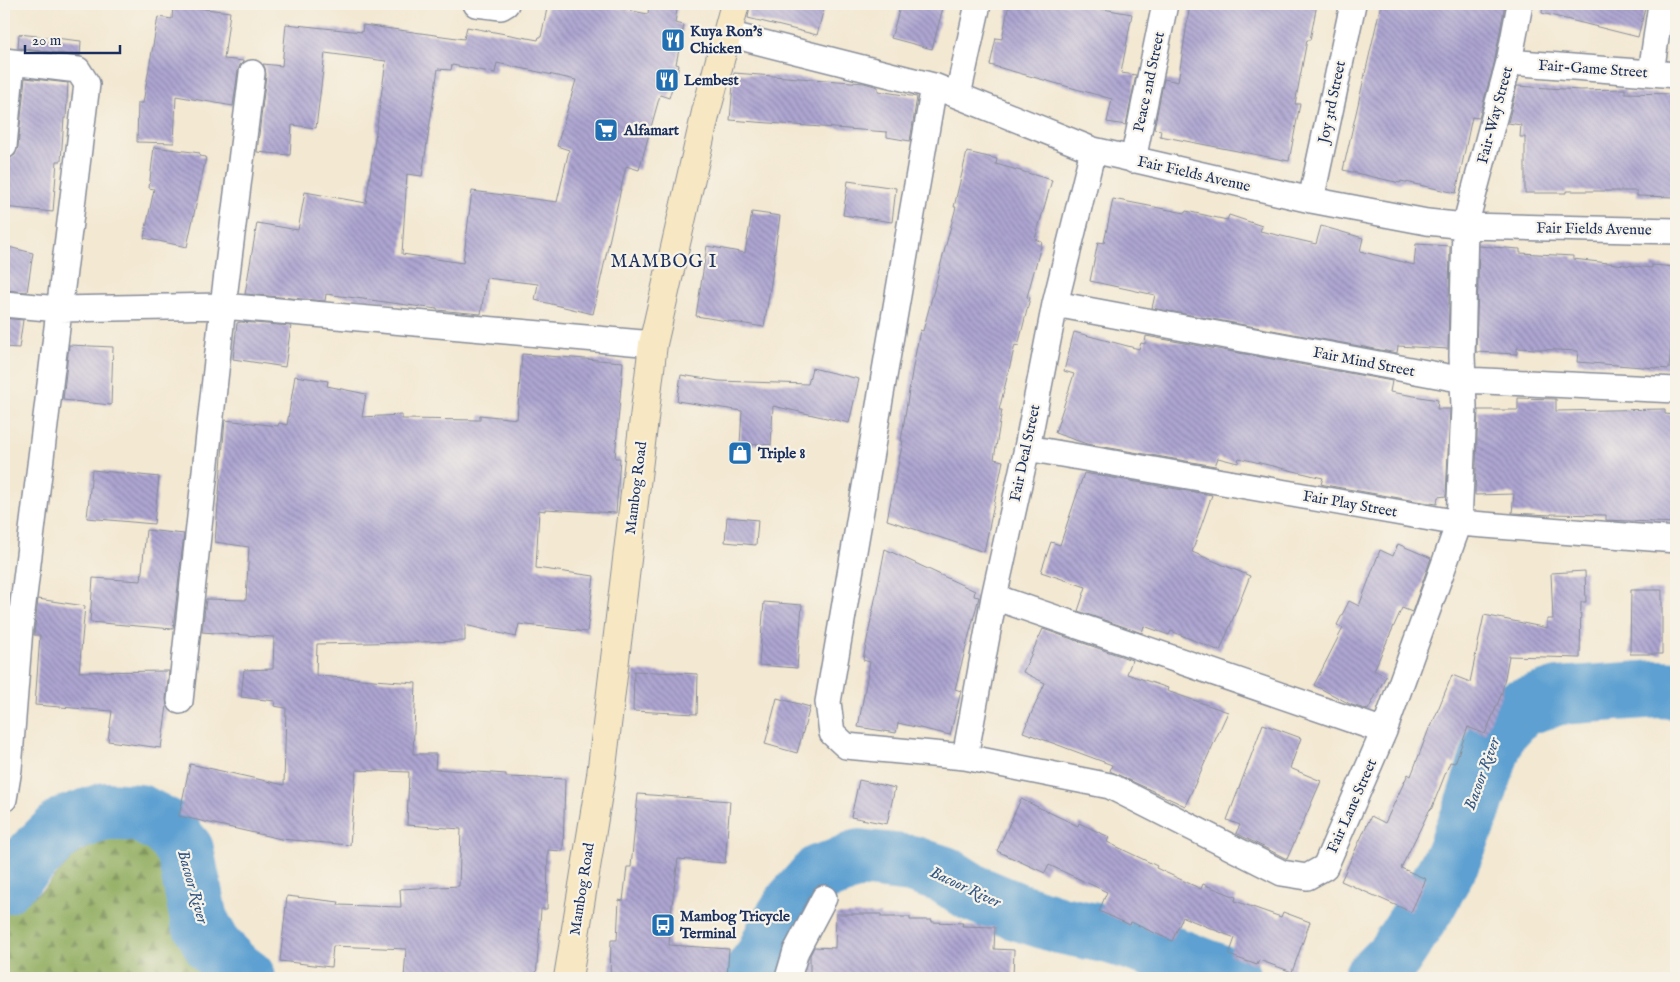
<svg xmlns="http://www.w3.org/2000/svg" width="1680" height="982" font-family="'IM FELL English',serif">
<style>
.forest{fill:url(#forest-firs);stroke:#566e5f}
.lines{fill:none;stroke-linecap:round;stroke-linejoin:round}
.river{stroke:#5da0d1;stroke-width:58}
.building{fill:url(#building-back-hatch);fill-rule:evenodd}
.minor-casing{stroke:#878c98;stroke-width:28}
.secondary-casing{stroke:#878c98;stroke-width:30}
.minor{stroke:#fff;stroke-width:25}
.secondary{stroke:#f7e8c3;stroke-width:28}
.labels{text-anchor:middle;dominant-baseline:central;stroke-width:4.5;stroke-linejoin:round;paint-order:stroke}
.poi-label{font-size:15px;font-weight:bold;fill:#1b2f5e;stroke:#f7f3e8;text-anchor:start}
.street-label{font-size:15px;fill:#1b2f5e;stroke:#f7f3e8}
.water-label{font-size:16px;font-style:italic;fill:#325786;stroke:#f7f3e8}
.quarter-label{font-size:18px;letter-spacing:1px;fill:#1b2f5e;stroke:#f7f3e8}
</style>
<defs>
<pattern id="forest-firs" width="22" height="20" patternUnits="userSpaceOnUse" patternTransform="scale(1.25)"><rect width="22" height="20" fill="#91ad60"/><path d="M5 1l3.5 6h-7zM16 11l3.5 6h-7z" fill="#768d52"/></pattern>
<pattern id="building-back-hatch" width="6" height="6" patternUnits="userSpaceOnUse" patternTransform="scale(1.25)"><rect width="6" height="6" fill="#aea6d1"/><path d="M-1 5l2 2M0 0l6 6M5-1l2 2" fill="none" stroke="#8d88ad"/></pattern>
</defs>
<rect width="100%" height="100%" fill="#f7f3e8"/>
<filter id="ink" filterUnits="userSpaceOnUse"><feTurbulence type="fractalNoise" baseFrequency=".02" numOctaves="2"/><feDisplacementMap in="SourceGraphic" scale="10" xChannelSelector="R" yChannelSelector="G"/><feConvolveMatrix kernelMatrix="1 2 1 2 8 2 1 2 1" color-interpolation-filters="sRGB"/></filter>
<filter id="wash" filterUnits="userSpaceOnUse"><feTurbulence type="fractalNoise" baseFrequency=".0096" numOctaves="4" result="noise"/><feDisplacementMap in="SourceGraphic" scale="20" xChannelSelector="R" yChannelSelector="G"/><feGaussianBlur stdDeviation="1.12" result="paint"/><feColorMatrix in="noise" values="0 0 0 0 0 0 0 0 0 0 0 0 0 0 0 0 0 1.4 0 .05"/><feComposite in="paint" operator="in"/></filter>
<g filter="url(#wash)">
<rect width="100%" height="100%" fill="#f3e8d2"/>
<path class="forest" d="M130,835L155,839L170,859L184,920L199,952L226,978H4V914L19,909L46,887L75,855L109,836Z"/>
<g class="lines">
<path class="river" d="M4,885L65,825L106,811L139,813L166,827L185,850L199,920L213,946L231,966L247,978
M748,978L765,955L777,928L794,902L820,873L837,868L859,858L911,864L945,875L973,893L1016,911L1060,925L1110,935L1167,953L1232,978
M1372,978L1394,956L1426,907L1452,859L1471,813L1497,733L1520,708L1559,696L1658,689L1676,690"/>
</g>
<g id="blocks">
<path class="building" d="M548,4H596L648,14L649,4H678L675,23L684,25L676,64L679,65L669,98L660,95L639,170L626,166L593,314L535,300L538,284L486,278L481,314L437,310V309L326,294L325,301L245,294L257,223L298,230L305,192L366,203L386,61L325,53L316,128L292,125L290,155L257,152L266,75L265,68L263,64L282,66L286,24L362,32L363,25L464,39L467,27L538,40L539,37H541ZM497,63L576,80L557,146L569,150L557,202L472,191L463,263L402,254L407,174L422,176L438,69L451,70L452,65L495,73Z
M750,4H825L817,35L748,18Z
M901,4H944L932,49L891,38Z
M1009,4H1074L1132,14L1121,73L1136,75L1126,125L1107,122L1112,99L990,65L996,38L1002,39Z
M1190,4H1317L1310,40H1307L1295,104H1300L1289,161L1160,136L1161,130L1154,129L1164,79L1178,82Z
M1381,4H1505L1494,64L1479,118L1472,117L1456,193L1401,181L1400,183L1343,170Z
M1543,4H1646L1638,37L1542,13Z
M173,5L230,12L224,59L244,61L240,65L238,71L233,106L176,96L174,143L137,142L138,103H143L158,17L172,19Z
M19,34L81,41L80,56L18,48Z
M734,73L864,83L878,87V91L917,97L910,141L887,137V132L730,120Z
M25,78L68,83L66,118H64L61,161H57L53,212L4,207L7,160L15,155L18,147Z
M1517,86L1580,90L1625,89V93L1676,94V197L1637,196V191H1566V193H1525V137H1520L1521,125L1508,123Z
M154,147L200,153L199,156L206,157L187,247L144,238L154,189L149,188Z
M967,152L997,159L996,164L1052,180L1035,239L1042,242L1027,297L1030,298L1018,346L1015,345L999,410H1002L994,459L1003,461L984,552L887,520L903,441H901L912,372L920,330L923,331L956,207H954Z
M848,181L896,188L892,222L843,215Z
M1113,199L1185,213L1186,211L1227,220L1229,215L1262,226L1260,231L1316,244L1321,226L1363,238L1360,251L1414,265L1416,244L1450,246L1448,349L1398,346L1397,353L1152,308L1155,295L1090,281L1098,242L1104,243Z
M752,212L780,216L774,257H775L764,327L696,316L707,246L745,253Z
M4,246L33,253L27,292L4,290Z
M1479,246L1520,249V253L1573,256V259L1652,268V265L1676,267L1674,313L1669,369L1577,362L1578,351L1517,348V354L1476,352Z
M4,318L23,320L19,348L4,347Z
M241,322L291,326L285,367L233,359L237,323Z
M1074,332L1139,349L1141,343L1145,344L1146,336L1392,381L1390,392L1438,400L1437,409H1450L1446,496L1438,497L1437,504L1416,501L1325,485L1321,484L1323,478L1239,458L1238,463L1218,458L1215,466L1087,444L1055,433L1074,374L1064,371Z
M69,345L113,347L111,405L63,400Z
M522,354L623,362L615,458H620L616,513L545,509V511L539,510L536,568L594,576L587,632L519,624L516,637L465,625V641L317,644L316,676L416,683L413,754H436L435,769L506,774V777L565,779L563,851L548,850L547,909H541L536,978H404L406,949L333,946L331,967L280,961L287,896L339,902L338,905L401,907L400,889L459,886L461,829L407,825L409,772L356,770L350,845L281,839L179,816L190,764L284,785L286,708L274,706L275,701L241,697L244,670L273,669L274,637L202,632L206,599L246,600L249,547L215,542L225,420L278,426L279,423L287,425L295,376L328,381L327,386L366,394L362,417L402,415V419L480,420V415L517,419Z
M812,368L859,379L849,423L773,406L771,445L740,444L742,411L677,401L681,375L719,381L808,384Z
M1518,398L1556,399V411L1665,409V414L1676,415V523L1606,520V515L1551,514V515L1512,513L1514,494L1475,495L1478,410H1518Z
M92,470L159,477L154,524L87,518Z
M1084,473L1212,495L1192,552L1250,576L1220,651L1171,631L1169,635L1144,626L1142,633L1078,611L1086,587L1041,572L1051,542L1060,545Z
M727,517L758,520L756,545L725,542Z
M146,530L184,534L173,629L90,622L93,578L141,581Z
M1398,544L1431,558L1412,612L1402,608L1374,670L1386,676L1368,710L1352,705L1314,685L1343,628L1337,625L1349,601L1359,606L1380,550L1393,556Z
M885,549L975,591L974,596L979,597L955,689L961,691L950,735L898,723L896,733L858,727L870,662L863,660Z
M1585,571L1586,602H1581L1580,658L1509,656L1502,693L1485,734L1468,727L1455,763L1450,762L1431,810L1430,809L1401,868L1426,879L1411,912L1341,881L1371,816L1385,823L1408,774L1411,776L1430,726L1431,727L1452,675L1470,682L1484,615L1547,628V619H1553L1551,573Z
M1631,590H1662V654H1630Z
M38,599L85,606L79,672L169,671L166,699L167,706L161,748L108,741L112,711L35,705L40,635H34Z
M764,602L802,605L797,668L759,665Z
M1043,629L1132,660L1127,674L1168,688L1167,691L1228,712L1185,806L1110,771L1112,765L1023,732L1045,683L1023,672Z
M634,671L698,674L697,714L633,711Z
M777,698L810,707L797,753L765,744Z
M1263,724L1301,738L1290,768L1321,781L1287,859L1236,833L1240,825L1227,820Z
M859,780L895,788L887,824L851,817Z
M638,794L730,801L725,863L678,859L671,913L669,945L729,949L727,978H610L611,940H617L619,900L623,901L627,867H631Z
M1021,799L1078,826L1079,823L1109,837L1107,842L1157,866L1156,868L1201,889L1203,884L1236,897L1235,901L1281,917L1283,912L1310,922L1292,972L1259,960L1257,965L1229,955L1235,938L1183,917L1172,941L1131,922L1130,925L1099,911L1107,892L1049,865L1045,873L997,851Z
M836,914H881V917H910V920H932V922L963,923L962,926L995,927L994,949L1014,950L1013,977L969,976V978H831V975L810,974V955L814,947L835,948Z"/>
</g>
</g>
<g filter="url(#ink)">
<use href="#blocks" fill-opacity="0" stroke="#878c98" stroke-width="1"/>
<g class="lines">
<g class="minor-casing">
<path id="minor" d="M476,4L501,7L506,4
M728,34L934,86L1093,150L1311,200L1427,222L1465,226L1676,231
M4,61L78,70L87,84L20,628L4,626
M1509,62L1676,75
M1651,73L1661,4
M934,86L828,702L832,733L846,746L965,757L1110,786L1282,873L1307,877L1325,867L1384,731L1459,523L1464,407L1462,356L1465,226L1509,62L1520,4
M958,95L978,4
M4,146L12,62
M1133,160L1165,4
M1311,200L1353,4
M4,304L59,309L223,306L653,344
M1055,304L1464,380L1676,390
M1027,448L1459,523L1676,540
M994,597L1384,731
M180,701L223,306L252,73
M965,757L994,597L1027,448L1055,304L1093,150
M4,799L9,769L20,628
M788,978L796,951L824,898"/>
</g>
<g class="secondary-casing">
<path id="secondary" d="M568,978L601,775L653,344L706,112L735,4"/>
</g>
<use href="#minor" class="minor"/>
<use href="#secondary" class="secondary"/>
</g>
</g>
<defs>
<g id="restaurant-square" transform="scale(1.25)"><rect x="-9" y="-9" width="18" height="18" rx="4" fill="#1f6fb2" stroke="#f7f3e8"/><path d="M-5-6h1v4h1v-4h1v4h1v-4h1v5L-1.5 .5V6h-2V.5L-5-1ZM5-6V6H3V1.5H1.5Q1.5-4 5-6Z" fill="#fff"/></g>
<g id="supermarket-square" transform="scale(1.25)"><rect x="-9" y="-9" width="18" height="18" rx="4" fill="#1f6fb2" stroke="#f7f3e8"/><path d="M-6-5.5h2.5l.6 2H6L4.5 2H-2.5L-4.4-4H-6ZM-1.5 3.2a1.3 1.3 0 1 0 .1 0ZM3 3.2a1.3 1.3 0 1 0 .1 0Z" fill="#fff"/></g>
<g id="shop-square" transform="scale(1.25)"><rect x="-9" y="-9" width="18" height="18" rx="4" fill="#1f6fb2" stroke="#f7f3e8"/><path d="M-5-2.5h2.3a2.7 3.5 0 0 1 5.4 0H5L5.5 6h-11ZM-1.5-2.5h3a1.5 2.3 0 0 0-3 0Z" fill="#fff"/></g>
<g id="bus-square" transform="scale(1.25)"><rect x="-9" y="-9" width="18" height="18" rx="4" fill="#1f6fb2" stroke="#f7f3e8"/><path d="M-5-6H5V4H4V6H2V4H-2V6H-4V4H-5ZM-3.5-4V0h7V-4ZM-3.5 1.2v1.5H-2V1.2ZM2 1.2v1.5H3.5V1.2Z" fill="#fff"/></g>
</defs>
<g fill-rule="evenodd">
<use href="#restaurant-square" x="673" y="40"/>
<use href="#restaurant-square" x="667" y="80"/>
<use href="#supermarket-square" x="606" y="130"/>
<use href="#shop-square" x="740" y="453"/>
<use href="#bus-square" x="663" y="925"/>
</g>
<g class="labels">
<g class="poi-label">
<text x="690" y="31">Kuya Ron's<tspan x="690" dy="17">Chicken</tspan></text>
<text x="684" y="80">Lembest</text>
<text x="624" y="130">Alfamart</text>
<text x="758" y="453">Triple 8</text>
<text x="680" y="916">Mambog Tricycle<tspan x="680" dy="17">Terminal</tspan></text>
</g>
<g class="street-label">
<text transform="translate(1593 69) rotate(4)">Fair-Game Street</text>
<text transform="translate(1149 82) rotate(-78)">Peace 2nd Street</text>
<text transform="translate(1332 102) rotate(-78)">Joy 3rd Street</text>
<text transform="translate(1495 115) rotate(-75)">Fair-Way Street</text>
<text transform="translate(1194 174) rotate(13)">Fair Fields Avenue</text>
<text transform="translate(1594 229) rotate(1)">Fair Fields Avenue</text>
<text transform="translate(1364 362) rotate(11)">Fair Mind Street</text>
<text transform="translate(1025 453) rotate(-78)">Fair Deal Street</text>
<text transform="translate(636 488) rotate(-83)">Mambog Road</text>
<text transform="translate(1350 504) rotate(10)">Fair Play Street</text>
<text transform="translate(1352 806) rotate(-66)">Fair Lane Street</text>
<text transform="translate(582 889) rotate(-81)">Mambog Road</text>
</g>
<g class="water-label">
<text transform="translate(1483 774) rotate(-70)">Bacoor River</text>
<text transform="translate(192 887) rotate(74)">Bacoor River</text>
<text transform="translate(965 888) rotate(25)">Bacoor River</text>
</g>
<g class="quarter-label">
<text x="664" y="262">MAMBOG I</text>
</g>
</g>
<rect width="1680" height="982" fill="none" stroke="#f7f3e8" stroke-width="20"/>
<path d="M25 45v8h95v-8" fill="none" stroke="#1b2f5e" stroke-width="2.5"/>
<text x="32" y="45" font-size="15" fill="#1b2f5e" stroke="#f7f3e8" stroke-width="4" paint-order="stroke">20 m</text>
</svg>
